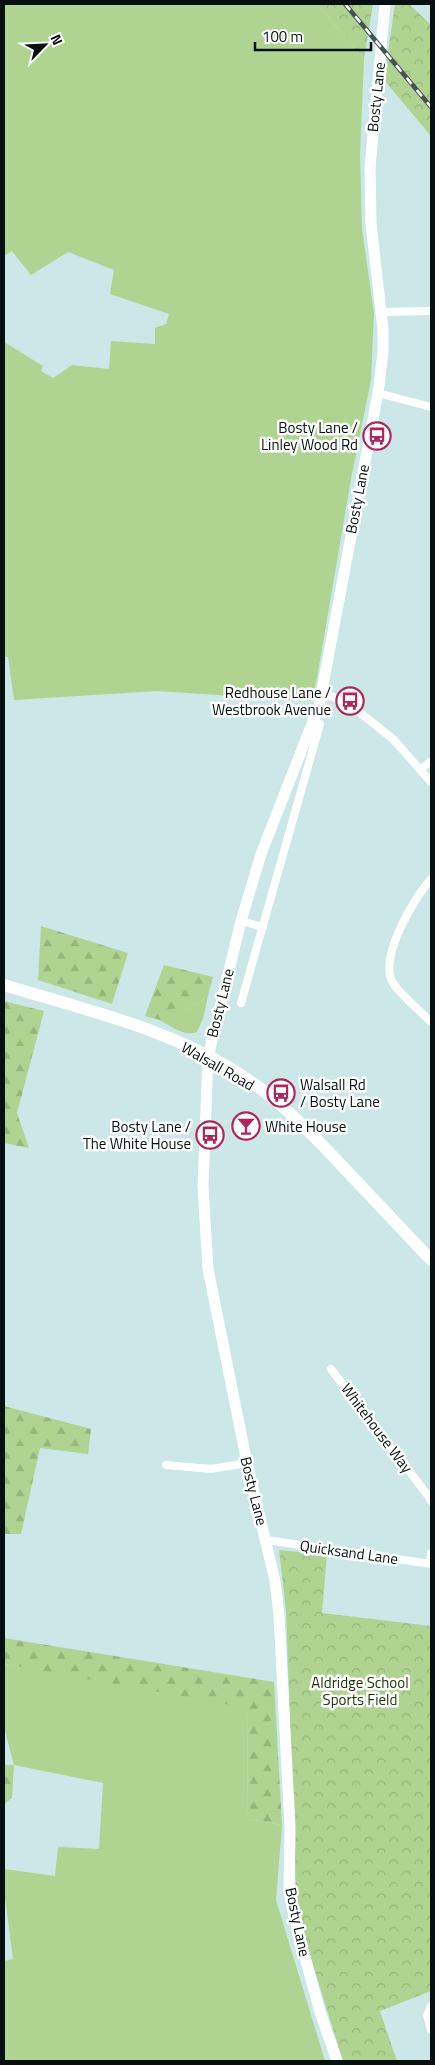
<svg xmlns="http://www.w3.org/2000/svg" width="435" height="2065" font-family="'Titillium Web',sans-serif">
<style>
.grass{fill:#afd491}
.forest{fill:url(#forest-firs)}
.park{fill:url(#park-crowns)}
.lines{fill:none;stroke-linecap:round;stroke-linejoin:round}
.street{stroke:#fff;stroke-width:8}
.secondary{stroke:#fff;stroke-width:11}
.primary{stroke:#fff;stroke-width:12}
.rail-casing{stroke:#445454;stroke-width:4.5}
.rail{stroke:#fff;stroke-width:2.5;stroke-dasharray:8;stroke-linecap:butt}
.labels{text-anchor:middle;dominant-baseline:central;stroke-width:5;stroke-linejoin:round;paint-order:stroke}
.street-label{font-size:15px;fill:#061010;stroke:#fff}
.poi-label{font-size:15px;fill:#061010;stroke:#fff;text-anchor:end}
.park-label{font-size:15px;fill:#1b3300;stroke:#fff}
</style>
<defs>
<pattern id="forest-firs" width="22" height="20" patternUnits="userSpaceOnUse" patternTransform="scale(1.25)"><rect width="22" height="20" fill="#afd491"/><path d="M5 1l3.5 6h-7zM16 11l3.5 6h-7z" fill="#95b57c"/></pattern>
<pattern id="park-crowns" width="20" height="18" patternUnits="userSpaceOnUse" patternTransform="scale(1.25)"><rect width="20" height="18" fill="#afd491"/><path d="M2 6a3 3 0 1 1 6 0M12 15a3 3 0 1 1 6 0" fill="none" stroke="#95b57c"/></pattern>
</defs>
<rect width="100%" height="100%" fill="#cbe7e7"/>
<path class="grass" d="M4,4H317L364,59L360,155L362,229L374,313L371,380L351,479L317,678L311,701L157,691L14,700L8,657H4V342L43,366L41,371L53,378L72,365L109,369L111,341L155,344V328L166,324L169,314L110,294L114,270L68,252L31,275L12,251L4,256Z
M208,996L203,1019L197,1032C184,1037 170,1026 158,1019L188,1009Z
M4,1664L247,1704L248,1819L282,1825L276,1900L325,2061H4V1961L13,1959L4,1890V1869L55,1876L58,1847L99,1849L103,1783L14,1765L4,1727Z"/>
<path class="forest" d="M41,926L128,953L112,1004L38,980Z
M164,965L213,977L208,996L188,1009L160,1020L145,1016Z
M4,1001L44,1011L17,1113L29,1148L4,1143Z
M4,1406L91,1429L88,1454L40,1448L21,1534H4Z
M4,1638L274,1682L282,1825L248,1819L247,1708L4,1664Z
M4,1765H14L12,1798L4,1804Z"/>
<path class="park" d="M317,4H373L364,59Z
M395,4H409L431,25V136L384,80Z
M279,1550L327,1555L322,1613L431,1626V1991L380,2011L397,2061H343L308,1949L296,1891L286,1610Z"/>
<g class="lines">
<path class="street" d="M382,312L431,311
M378,393L431,407
M322,692L349,704L393,739L431,782
M421,769L431,761
M431,879C414,898 378,958 393,983C400,994 421,1012 431,1022
M241,921L263,927
M241,1003L320,724
M331,1369L426,1493L431,1501
M166,1465L211,1469L247,1463
M266,1540L431,1564
M430,1564L431,1553
M431,2006L427,2015L431,2030"/>
<path class="secondary" d="M337,2061L320,2012L295,1921L289,1892L290,1827L279,1615L275,1581L247,1463L208,1269L203,1186L208,1057L241,921L261,854L319,706L378,393L383,353V329L371,224L370,167L385,4"/>
<path class="primary" d="M4,985C86,1010 172,1029 244,1077C282,1102 314,1136 345,1169C374,1200 403,1230 431,1260"/>
<g class="rail-casing">
<path id="rail" d="M345,4L431,107"/>
</g>
<use href="#rail" class="rail"/>
</g>
<defs>
<g id="bus-ring" transform="scale(1.4375)"><circle r="9.5" fill="#fff" stroke="#b1235b" stroke-width="1.5"/><path d="M-5-6H5V4H4V6H2V4H-2V6H-4V4H-5ZM-3.5-4V0h7V-4ZM-3.5 1.2v1.5H-2V1.2ZM2 1.2v1.5H3.5V1.2Z" fill="#b1235b"/></g>
<g id="bar-ring" transform="scale(1.4375)"><circle r="9.5" fill="#fff" stroke="#b1235b" stroke-width="1.5"/><path d="M-6-5H6L.8 .8V4.5H3.5V6h-7V4.5H-.8V.8Z" fill="#b1235b"/></g>
</defs>
<g fill-rule="evenodd">
<use href="#bus-ring" x="377" y="436"/>
<use href="#bus-ring" x="350" y="701"/>
<use href="#bus-ring" x="281" y="1093"/>
<use href="#bar-ring" x="246" y="1126"/>
<use href="#bus-ring" x="210" y="1135"/>
</g>
<g class="labels">
<g class="street-label">
<text transform="translate(376 97) rotate(-84)">Bosty Lane</text>
<text transform="translate(357 499) rotate(-79)">Bosty Lane</text>
<text transform="translate(220 1003) rotate(-76)">Bosty Lane</text>
<text transform="translate(218 1066) rotate(30)">Walsall Road</text>
<text transform="translate(377 1428) rotate(53)">Whitehouse Way</text>
<text transform="translate(254 1491) rotate(76)">Bosty Lane</text>
<text transform="translate(349 1552) rotate(8)">Quicksand Lane</text>
<text transform="translate(298 1922) rotate(78)">Bosty Lane</text>
</g>
<g class="poi-label">
<text x="358" y="427">Bosty Lane /<tspan x="358" dy="17">Linley Wood Rd</tspan></text>
<text x="331" y="692">Redhouse Lane /<tspan x="331" dy="17">Westbrook Avenue</tspan></text>
<text x="300" y="1084" text-anchor="start">Walsall Rd<tspan x="300" dy="17">/ Bosty Lane</tspan></text>
<text x="191" y="1126">Bosty Lane /<tspan x="191" dy="17">The White House</tspan></text>
<text x="265" y="1126" text-anchor="start">White House</text>
</g>
<g class="park-label">
<text x="360" y="1682">Aldridge School<tspan x="360" dy="17">Sports Field</tspan></text>
</g>
</g>
<rect width="435" height="2065" fill="none" stroke="#061010" stroke-width="10"/>
<g transform="translate(45 45) rotate(66)" stroke="#ffffff" stroke-width="4" paint-order="stroke">
<path d="M0-4L9 19L0 12L-9 19Z" fill="#061010"/>
<text y="-8" font-size="14" font-weight="bold" text-anchor="middle" fill="#061010">N</text>
</g>
<path d="M255 42v8h116v-8" fill="none" stroke="#061010" stroke-width="2.5"/>
<text x="262" y="42" font-size="15" fill="#061010" stroke="#ffffff" stroke-width="4" paint-order="stroke">100 m</text>
</svg>
